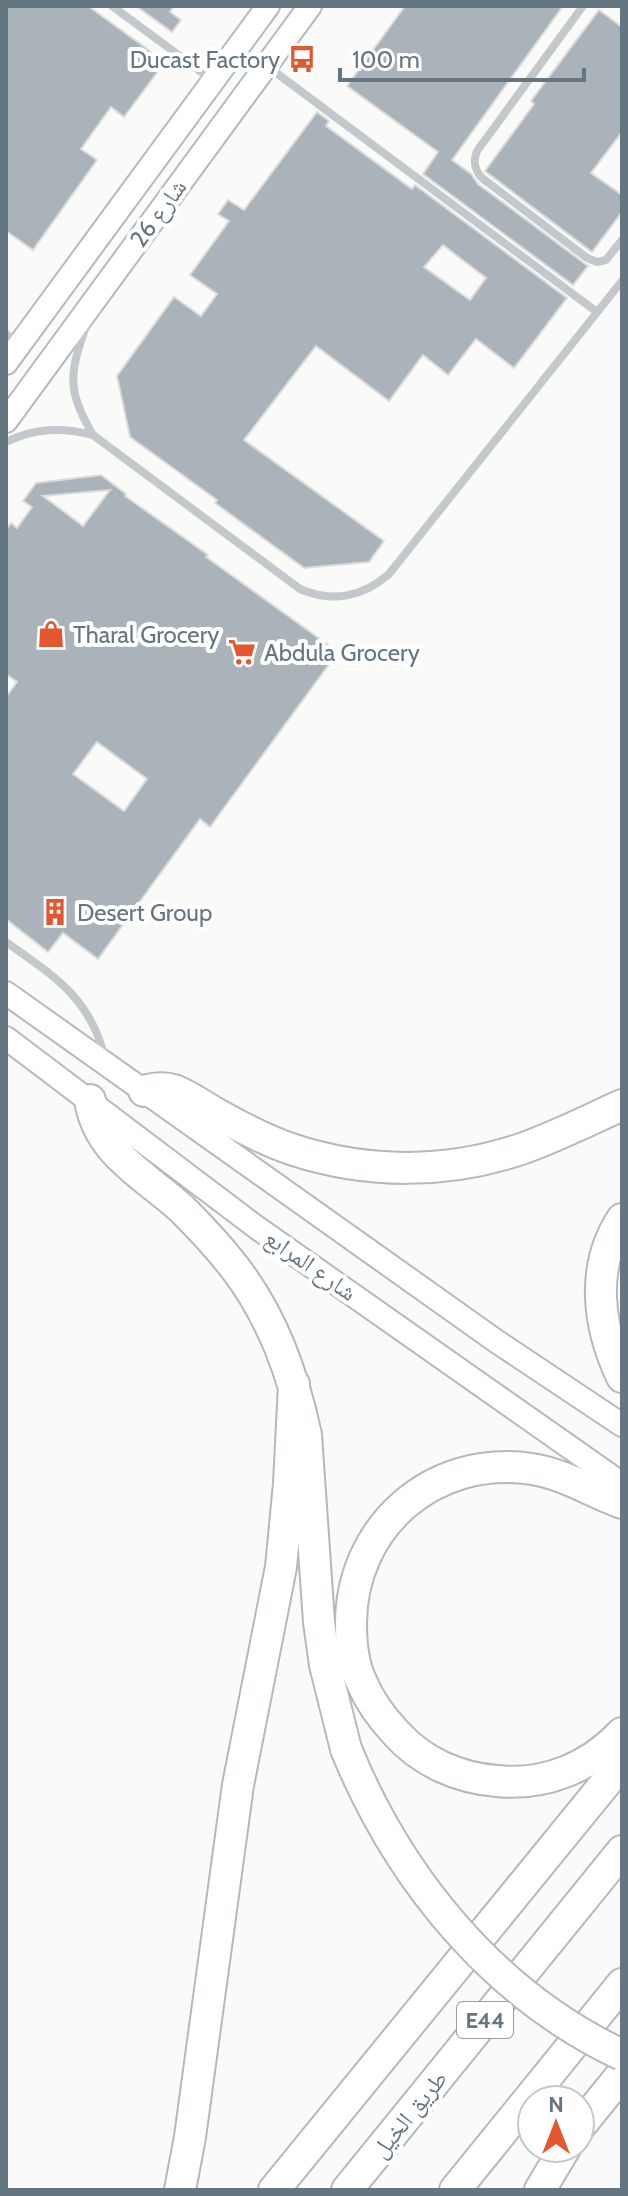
<svg xmlns="http://www.w3.org/2000/svg" width="628" height="2196" font-family="Cabin,'Noto Naskh Arabic',sans-serif">
<style>
.building{fill:#aab3b9;stroke:#dcdcda;stroke-width:2;fill-rule:evenodd}
.lines{fill:none;stroke-linecap:round;stroke-linejoin:round}
.secondary-casing{stroke:#b3babf;stroke-width:26}
.highway-casing{stroke:#b4b9bd;stroke-width:34}
.lane{stroke:#c3c8cc;stroke-width:8}
.secondary{stroke:#fff;stroke-width:22}
.highway{stroke:#fff;stroke-width:30}
.highway-bridge-casing{stroke:#b4b9bd;stroke-width:34;stroke-linecap:butt}
.highway-bridge{stroke:#fff;stroke-width:30}
.labels{text-anchor:middle;dominant-baseline:central;stroke-width:8;stroke-linejoin:round;paint-order:stroke}
.shield{fill:#fff;stroke:#939fa8;stroke-width:2}
.shield-label{font-size:22px;font-weight:bold;fill:#657683}
.poi-label{font-size:24px;fill:#657683;stroke:#fff;text-anchor:start}
.street-label{font-size:24px;fill:#657683;stroke:#fff}
</style>
<rect width="100%" height="100%" fill="#fafaf8"/>
<path class="building" d="M6,6H88L165,62L124,117L111,107L81,149L97,160L33,250L6,231Z
M136,6H174L170,12L181,20L172,32Z
M405,6H563L452,160L471,174L478,184L588,266L573,285L423,174L438,152L347,86Z
M599,10L622,27V132L591,173L622,195V212L592,252L485,171L534,104L531,101Z
M317,112L329,121L326,126L412,189L415,185L567,298L514,368L476,339L448,375L423,355L389,401L316,346L244,440L384,541L369,562L304,568L215,503L217,500L130,437L117,376L174,297L201,316L217,294L190,275L229,221L218,214L228,200L244,210ZM443,245L486,278L470,300L424,267Z
M101,475L126,494L125,496L208,555L206,557L338,652L210,827L200,819L98,959L63,933L48,952L6,919V697L17,682L6,674V530L11,523L17,528L32,507L23,501L36,483ZM110,490L83,526L43,496ZM97,742L147,779L124,811L73,774Z"/>
<g class="lines">
<g class="secondary-casing">
<path id="secondary" d="M6,363L268,6
M6,421L310,6
M6,993L496,1341L622,1425
M6,1038L256,1227L622,1484"/>
</g>
<g class="highway-casing">
<path id="highway" d="M144,1091C154,1088 164,1087 174,1090C189,1096 203,1106 217,1114C242,1128 267,1141 294,1150C368,1174 447,1174 521,1149C555,1137 589,1120 622,1105
M90,1100C98,1153 145,1175 182,1209C200,1227 219,1247 235,1268C273,1318 293,1374 306,1435L319,1622L325,1665L346,1749
M622,1219C590,1268 598,1327 622,1377
M622,1503C592,1492 564,1474 532,1469C434,1454 351,1526 351,1624C351,1644 353,1665 362,1683C370,1702 382,1718 396,1733C422,1762 458,1778 497,1781C544,1786 589,1768 622,1733
M580,2126L622,2074
M180,2190L190,2137L238,1785L281,1567L289,1484L294,1384
M274,2190L622,1763
M347,2190L622,1851
M455,2190L622,1984
M540,2190L565,2148"/>
</g>
<path class="lane" d="M112,6L211,79
M583,6L477,151C473,161 474,169 482,178L587,258L597,262L606,260L622,240
M267,66L597,312
M86,326C69,375 67,390 93,435
M6,334L19,343
M6,442C35,428 62,427 93,435L300,589C332,603 363,597 389,574L622,281
M6,942C54,976 91,998 105,1059"/>
<use href="#secondary" class="secondary"/>
<use href="#highway" class="highway"/>
<g class="highway-bridge-casing">
<path id="highway-bridge" d="M346,1749C399,1879 493,1994 622,2055"/>
</g>
<use href="#highway-bridge" class="highway-bridge"/>
</g>
<defs>
<g id="bus-bare" transform="scale(2.16)"><path d="M-5-6H5V4H4V6H2V4H-2V6H-4V4H-5ZM-3.5-4V0h7V-4ZM-3.5 1.2v1.5H-2V1.2ZM2 1.2v1.5H3.5V1.2Z" fill="#e4572e" stroke="#fff" stroke-width="2.5" paint-order="stroke"/></g>
<g id="shop-bare" transform="scale(2.16)"><path d="M-5-2.5h2.3a2.7 3.5 0 0 1 5.4 0H5L5.5 6h-11ZM-1.5-2.5h3a1.5 2.3 0 0 0-3 0Z" fill="#e4572e" stroke="#fff" stroke-width="2.5" paint-order="stroke"/></g>
<g id="supermarket-bare" transform="scale(2.16)"><path d="M-6-5.5h2.5l.6 2H6L4.5 2H-2.5L-4.4-4H-6ZM-1.5 3.2a1.3 1.3 0 1 0 .1 0ZM3 3.2a1.3 1.3 0 1 0 .1 0Z" fill="#e4572e" stroke="#fff" stroke-width="2.5" paint-order="stroke"/></g>
<g id="building-bare" transform="scale(2.16)"><path d="M-4-6H4V6H1V3H-1V6H-4ZM-2.5-4.3h1.7v1.8h-1.7ZM.8-4.3h1.7v1.8H.8ZM-2.5-1h1.7V.8h-1.7ZM.8-1h1.7V.8H.8Z" fill="#e4572e" stroke="#fff" stroke-width="2.5" paint-order="stroke"/></g>
</defs>
<g fill-rule="evenodd">
<use href="#bus-bare" x="302" y="59"/>
<use href="#shop-bare" x="51" y="634"/>
<use href="#supermarket-bare" x="242" y="652"/>
<use href="#building-bare" x="55" y="912"/>
</g>
<g class="labels">
<rect class="shield" x="457" y="2002" width="56" height="36" rx="6"/>
<g class="shield-label">
<text x="485" y="2020">E44</text>
</g>
<g class="poi-label">
<text x="280" y="59" text-anchor="end">Ducast Factory</text>
<text x="73" y="634">Tharal Grocery</text>
<text x="264" y="652">Abdula Grocery</text>
<text x="77" y="912">Desert Group</text>
</g>
<g class="street-label">
<text transform="translate(158 213) rotate(-54)">شارع 26</text>
<text transform="translate(311 1265) rotate(35)">شارع المرابع</text>
<text transform="translate(409 2114) rotate(-51)">طريق الخيل</text>
</g>
</g>
<rect width="628" height="2196" fill="none" stroke="#657683" stroke-width="16"/>
<g transform="translate(556 2124)"><circle r="38" fill="#ffffff" stroke="#c1c8cd" stroke-width="2"/>
<path d="M0-6L14 30L0 20L-14 30Z" fill="#e4572e"/>
<text y="-12" font-size="22" font-weight="bold" text-anchor="middle" fill="#657683">N</text>
</g>
<path d="M340 68v12h244v-12" fill="none" stroke="#657683" stroke-width="4"/>
<text x="352" y="68" font-size="24" fill="#657683" stroke="#ffffff" stroke-width="6" paint-order="stroke">100 m</text>
</svg>
